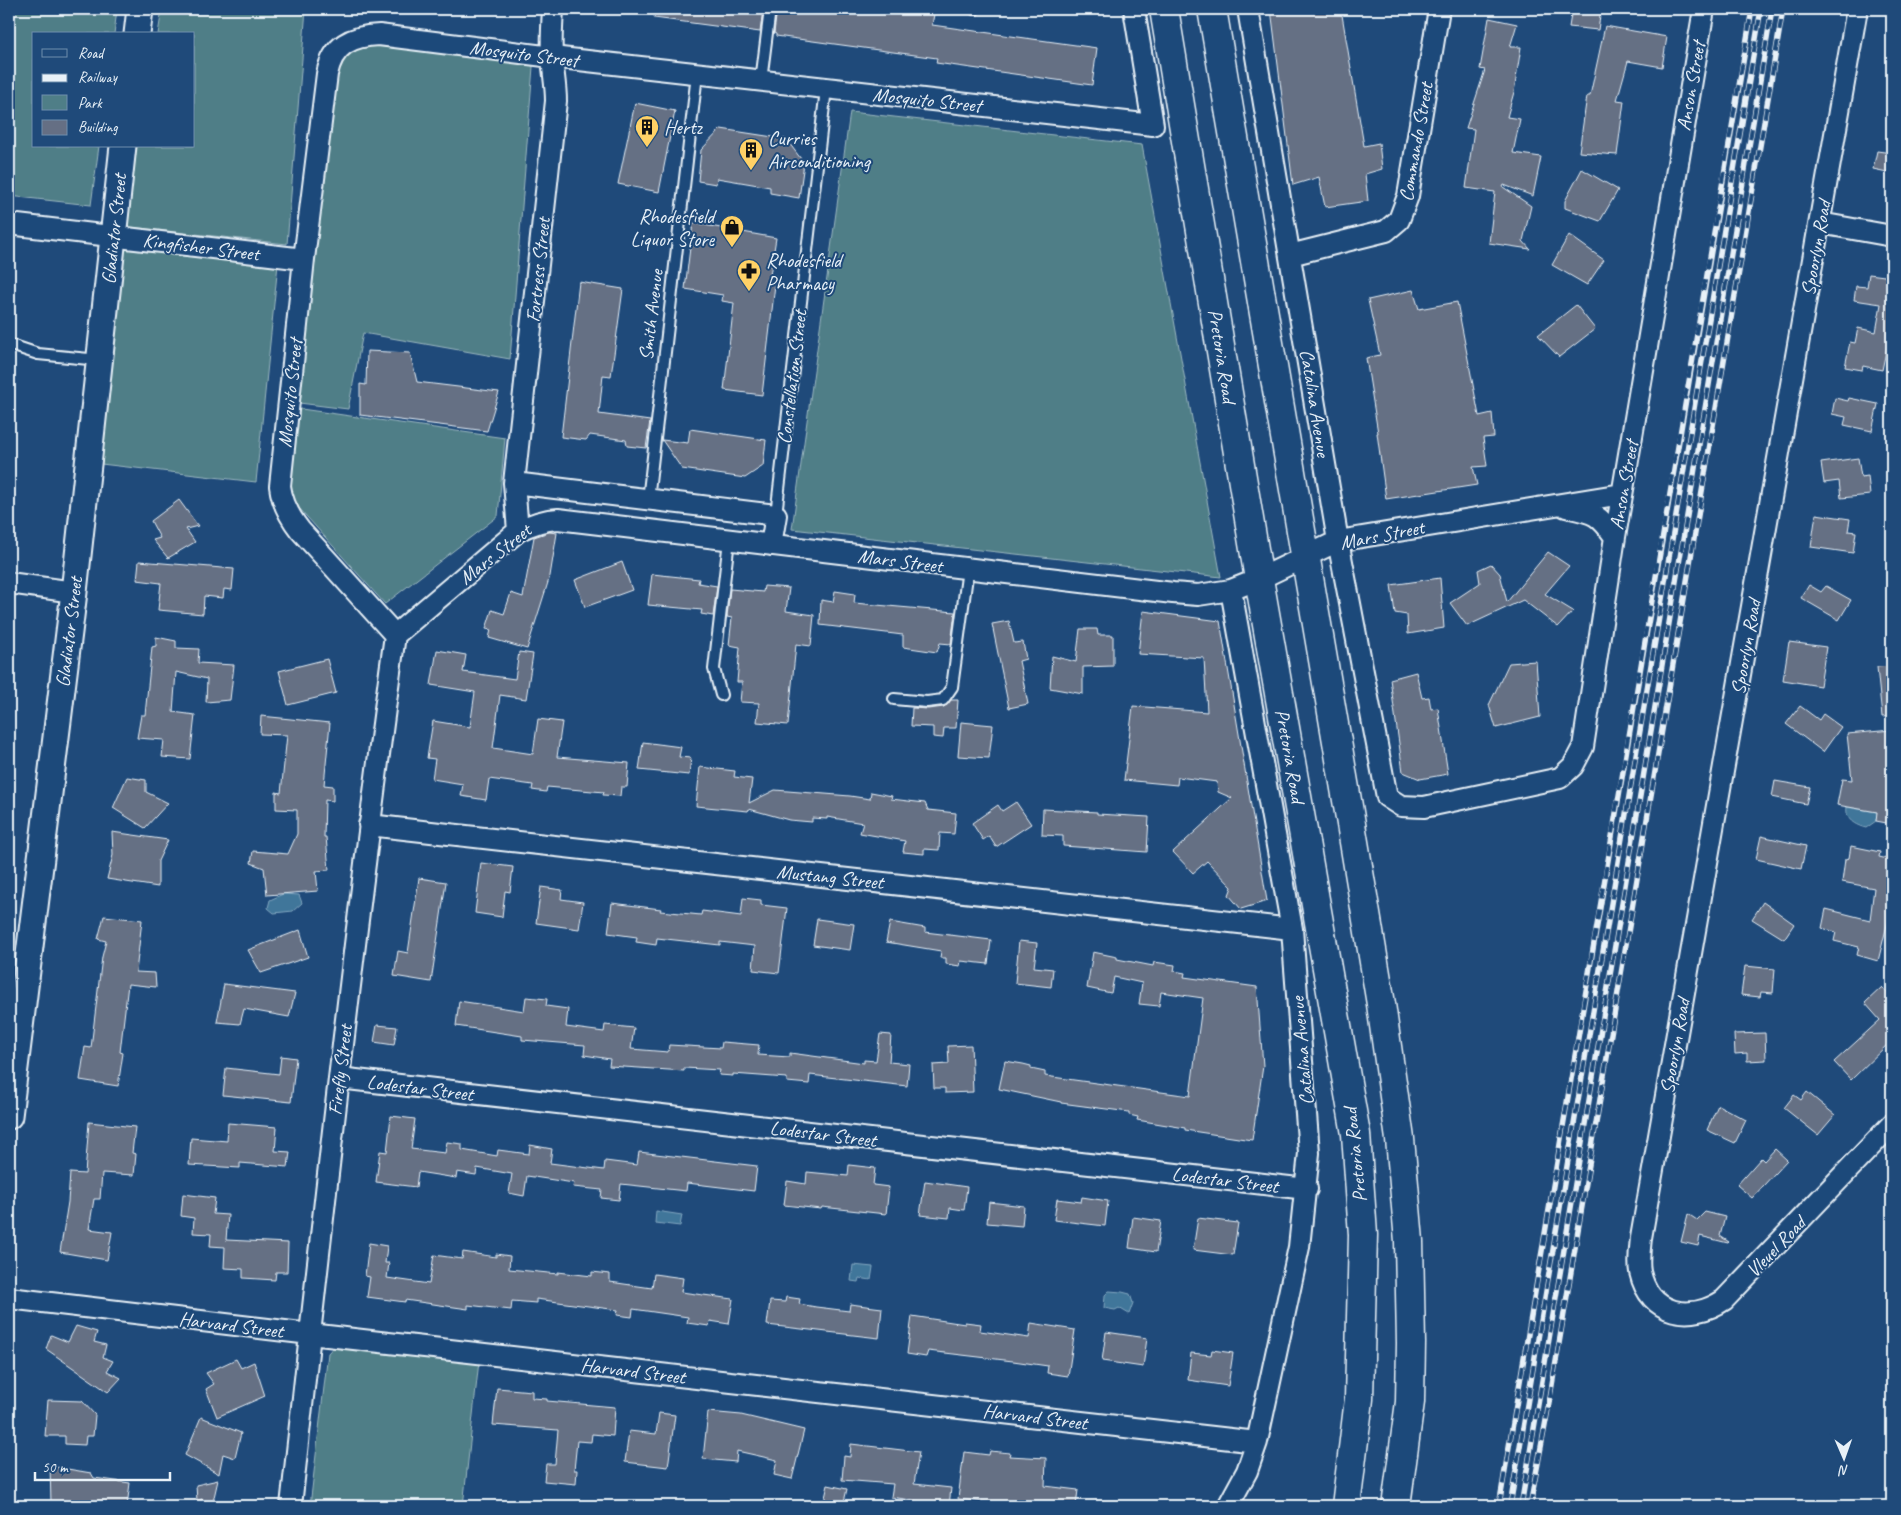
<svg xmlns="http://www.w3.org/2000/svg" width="1901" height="1515" font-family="Caveat,sans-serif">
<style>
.green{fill:#4f7e87;stroke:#9cb8c0}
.water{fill:#3f769a;stroke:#83a7c0}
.building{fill:#656f84;stroke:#e8f1f8}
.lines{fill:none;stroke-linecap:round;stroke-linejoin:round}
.service-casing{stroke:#e8f1f8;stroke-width:14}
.minor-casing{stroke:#e8f1f8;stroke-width:24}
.tertiary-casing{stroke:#e8f1f8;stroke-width:29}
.primary-casing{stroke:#e8f1f8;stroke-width:31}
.service{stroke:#1f4a7a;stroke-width:10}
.minor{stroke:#1f4a7a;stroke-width:20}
.tertiary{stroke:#1f4a7a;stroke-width:25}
.primary{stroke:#1f4a7a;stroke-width:28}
.rail-casing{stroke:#e8f1f8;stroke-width:5.5}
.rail{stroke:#1f4a7a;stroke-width:4;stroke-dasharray:11;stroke-linecap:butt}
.labels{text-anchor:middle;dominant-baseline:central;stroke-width:4;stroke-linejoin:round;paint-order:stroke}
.street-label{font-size:20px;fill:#e8f1f8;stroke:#1f4a7a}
.poi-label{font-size:20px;fill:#e8f1f8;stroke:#1f4a7a;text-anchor:start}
</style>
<rect width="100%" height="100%" fill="#1f4a7a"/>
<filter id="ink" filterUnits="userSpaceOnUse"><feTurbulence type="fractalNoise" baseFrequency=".02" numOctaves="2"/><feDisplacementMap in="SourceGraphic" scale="10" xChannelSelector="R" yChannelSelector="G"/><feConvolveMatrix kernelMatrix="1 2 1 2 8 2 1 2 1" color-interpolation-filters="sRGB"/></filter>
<g filter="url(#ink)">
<path class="green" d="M9,9H117L114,34H34V146H99L91,205L9,196Z
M162,9H306L287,244L121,226L136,146H194V34H158Z
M372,34L534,54L510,359L363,333L348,409L291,402L330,60Z
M850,112L1142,145L1221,577L792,529Z
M123,249L278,264L256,482L101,464Z
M287,407L505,438L498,516L385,604L282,489Z
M336,1344L479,1361L463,1506H310L328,1353Z"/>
<path class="water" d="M1847,807L1877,812L1876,821L1866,828C1855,825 1845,820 1847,807Z
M283,894L299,895L302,903L293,911L274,913L268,908L270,900Z
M656,1211L682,1215L680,1226L655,1223Z
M853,1265L873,1267L871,1280L859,1278L858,1282L851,1281Z
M1109,1291L1122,1292L1130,1294L1133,1303L1129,1314L1119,1308L1115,1310L1104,1308L1105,1295Z"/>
<path class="building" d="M655,9H763L760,32L654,18Z
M777,9H892L912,12L913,9H935L932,25L1097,48L1092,85L936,63L937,58L776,36V34L774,33Z
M1271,9H1341L1364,146L1379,143L1382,169L1365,174L1368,201L1325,207L1319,177L1293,185Z
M1572,9H1601L1598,30L1569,27Z
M1489,18L1517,24L1510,47H1521L1514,92L1507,117L1520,119L1513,153L1541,157L1533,196L1504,185L1503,187L1531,206L1523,241L1530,249L1489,243L1495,192L1466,188L1474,129L1466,128L1485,70L1480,69Z
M1605,26L1667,37L1662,67L1628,61L1617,100L1624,101L1617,155L1579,152L1587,96H1590Z
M635,103L675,111L659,192L618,184Z
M721,129L786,139L804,163L799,198L770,193V187L717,178L716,184L698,181L701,150Z
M1877,151L1892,153V173L1873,169Z
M1582,169L1618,190L1600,221L1565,208V201Z
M693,223L776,238L770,275L776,276L762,395L724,390L734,303L722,301L723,295L685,289Z
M1569,235L1604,260L1587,285L1552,265Z
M1869,274L1892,277V328H1891L1882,370L1863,366L1862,370L1845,367L1850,342L1855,343L1858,328L1876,332L1881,304L1854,300L1856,286L1867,287Z
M579,282L623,289L611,376L603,375L599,414L650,421L646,448L627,446L626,440L590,435L586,440L561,437Z
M1413,290L1419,309L1457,302L1479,416L1492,413L1494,437L1483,438L1487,466L1473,467L1477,485L1386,499L1377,433H1378L1366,358L1380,355L1368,300Z
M1576,305L1595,329L1559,357L1538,335Z
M367,351L410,353L417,382L499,392L487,431L360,415V384L366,385Z
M1835,398L1848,401L1849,398L1878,404L1872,431L1844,425L1846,417L1832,414Z
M690,429L766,440L763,466L745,478L682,469L662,440L688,443Z
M1858,458L1861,477L1868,476L1870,495L1841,498L1839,481L1824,483L1821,463Z
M179,500L198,526L186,529L195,542L168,558L153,540L160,538L151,521Z
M1816,514L1850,519L1848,531L1856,532L1853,553L1811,547Z
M549,532L557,533L550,576L527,649L489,638L491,630L486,629L492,610L504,614L511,593L523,597L534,537Z
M1548,552L1569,566L1545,594L1573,611L1558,627L1523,600L1467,626L1450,603L1480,583L1478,570L1491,564L1500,574L1507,602Z
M139,561L234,569L232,590L224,589L223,598L204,596L203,614L158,610L161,583L137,580Z
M622,562L632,590L585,607L575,580Z
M652,574L699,579L698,583L717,586L713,616L701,614L702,610L648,605Z
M1440,578L1444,628L1408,634L1407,615L1395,613L1391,585Z
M1809,585L1821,592L1826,586L1851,600L1839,620L1801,598Z
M764,586L789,588L786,611L814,615L811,646L796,644L788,725L757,722L759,703L740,702L742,682H737L740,647L729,645L732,618L727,617L730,589L763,592Z
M835,591L855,594L854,603L955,612L951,644L940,643L937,652L903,647V635L820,625L821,600L833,602Z
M1143,611L1220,621L1267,901L1241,909L1229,895L1232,887L1207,861L1193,873L1173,852L1232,798L1218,792L1217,782L1178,777L1177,785L1124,780L1133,706L1207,712L1204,658L1138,654Z
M1009,621L1014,643L1023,642L1026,659L1019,661L1028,704L1009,708L992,624Z
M1080,629H1097L1098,635H1113V666L1083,667V694L1050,688L1052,656L1076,662Z
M156,637L176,641V648L199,649L198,663L234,665L230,700L206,702L207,679L176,672L173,712L195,715L190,759L162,757L164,740L137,738L141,715H145L152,647L156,646Z
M1789,642L1826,647L1820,686L1783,680Z
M437,650L466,655L463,672L515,679L519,652L533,654L526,699L500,695L493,748L533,754L538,719L562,722L557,757L629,763L627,787H621L620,796L603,795L604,792L547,787L546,792L532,790L533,785L489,779L486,800L461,796L463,784L432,779L435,759L427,758L433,721L470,727L475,692L431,685Z
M327,659L336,693L288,705L279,671Z
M1536,661L1540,717L1496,728L1489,705L1509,663Z
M1892,666V716L1882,717L1877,667Z
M1416,672L1422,698L1429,697L1431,709L1438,708L1448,774L1420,779L1403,772L1390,679Z
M951,700H958L956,728H944L943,738L933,737V727L911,726L912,708L928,709L944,707Z
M1800,706L1819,720L1823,714L1841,727L1823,752L1786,724Z
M261,716L330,723L324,785L333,786V801L325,800L324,837H326L329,870L316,871L318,891L267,895L264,868L251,863L253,851L288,854L297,834V810L276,809V792L281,793L287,735L260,734Z
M961,722L993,725L989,758L958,756Z
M1892,730V824L1876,821L1877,812L1837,805L1842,779L1852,780L1847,734Z
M643,742L681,747L679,757L691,758L689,775L639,770Z
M700,767L735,771L734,777L752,779L749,803L775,790L850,796L870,799L871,792L892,796L891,799L925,803L928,810L956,813L954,834L940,833L939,850L924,849V854L903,852L905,841L860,833L863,823L827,817V819L812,818V822L789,820L749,809L748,811L696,806Z
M127,777L146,780V792L168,803L145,828L113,808Z
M1775,781L1810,787L1806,804L1772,797Z
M1016,802L1031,824L996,847L989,836L983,840L972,823L998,805L1002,811Z
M1043,809L1097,812V814L1149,817L1147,852L1063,846V836L1042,835Z
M112,832L168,840L158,861V887L107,879L113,855Z
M1761,836L1806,846L1801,869L1756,859Z
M1851,846L1880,852L1879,857L1892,860V905L1878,961L1857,955L1859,947L1834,941L1836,932L1822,928L1826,909L1870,920L1874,888L1842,882L1845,859L1849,858Z
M481,863L513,867L510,892L505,891L502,917L475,913Z
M419,878L446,882L431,982L394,976L398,951L408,953Z
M541,887L562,890L561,899L583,902L579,929L536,923Z
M743,898L761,900V905L787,908L779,973L753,970L755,946L720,942V945L657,938L656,945L636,942L637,937L608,933L612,903L661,909L660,911L701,915L702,911L741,916Z
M1763,902L1794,924L1784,939L1752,919Z
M104,916L142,920L136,972L155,973L156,987L128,984L120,1052L123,1053L118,1086L80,1080L85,1047L91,1048L102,957L106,941L98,939Z
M817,919L854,924L850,950L813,945Z
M890,922L925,928V932L991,940L988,964L961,961L960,966L946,964V958H940L941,951L886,942Z
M300,930L308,957L261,973L248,950Z
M1019,941L1037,943L1034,967L1053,969L1051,987L1015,983Z
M1093,952L1117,957V959L1153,966L1154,962L1175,965L1174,971L1185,973L1184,977L1257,987L1263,1066L1252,1140L1185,1130V1128L1137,1120L1138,1117L1129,1115V1112L1061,1103V1102L999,1089L1005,1061L1023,1064L1031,1066V1069L1045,1072V1076L1190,1096L1203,998L1161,992L1159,1006L1139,1004L1142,983L1114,977L1111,993L1087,988Z
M1745,966L1775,969L1773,993L1761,992L1760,997L1741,995Z
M224,984L295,993L289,1017L244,1009L240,1024L217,1022Z
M1882,987L1892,998V1040L1851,1080L1834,1062L1880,1020L1865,1003Z
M526,997L547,999L546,1006L568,1009L566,1027L604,1032L605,1025L634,1028L631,1049L668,1052L669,1045L721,1048L722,1042L759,1045L758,1055L790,1057V1053L864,1063V1060L876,1061L880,1034L891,1035L889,1062L909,1064L907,1086L810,1075L809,1084L787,1082V1078L733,1074V1076L719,1075L720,1070L684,1068V1071L609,1066L610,1059L584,1055L585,1045L522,1040V1036L456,1026L459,1001L524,1011Z
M377,1025L397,1027L394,1045L374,1042Z
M1765,1033L1766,1060L1747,1061V1053L1735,1054L1734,1034Z
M971,1045L973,1092L945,1093V1088H934L933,1065L949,1064L948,1046Z
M281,1056L296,1058L291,1102L223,1095L226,1068L279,1074Z
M1807,1092L1835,1115L1818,1135L1784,1108L1794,1095L1801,1100Z
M1718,1105L1746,1120L1735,1143L1707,1130Z
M391,1116L415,1119L411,1149L445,1153L447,1142L462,1144V1150L497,1156L498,1150L529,1154L530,1145L552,1149L550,1163L604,1170L605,1161L637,1165L639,1152L757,1166L754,1191L687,1183L686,1191L621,1184L619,1200L601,1198L602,1190L573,1187L574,1183L527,1176L524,1196L509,1193L512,1174L477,1168L476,1175L457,1172L456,1178L418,1172L416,1187L376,1182L380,1151L387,1152Z
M89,1122L135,1127L132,1153L136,1154L134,1175L102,1173L100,1199H94L89,1229L112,1232L107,1260L60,1252L68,1202L70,1173L85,1174Z
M228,1123L277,1127L275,1151L290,1152L288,1167L240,1163V1168L189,1165L191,1138L227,1141Z
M1775,1149L1787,1160L1752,1198L1737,1185L1761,1158L1764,1161Z
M849,1165L875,1168L873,1185L889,1187L886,1214L822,1207L821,1209L784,1205L787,1181L806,1184L807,1172L848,1176Z
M925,1181L967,1187L964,1210L950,1208L949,1218L920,1215Z
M183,1194L215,1198L213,1214L228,1215L226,1240L288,1243L287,1272H276L275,1280L243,1278V1269L224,1268L225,1247L210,1246L211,1234L193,1233L194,1218L181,1216Z
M1082,1197L1108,1201L1105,1226L1054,1220L1057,1199L1081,1202Z
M989,1202L1024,1206L1022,1226L987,1223Z
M1705,1212L1725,1217L1720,1236L1729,1242L1728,1243L1700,1236L1698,1246L1681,1242L1688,1214L1697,1220Z
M1133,1217L1161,1221L1156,1252L1129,1248Z
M1198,1218L1238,1223L1233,1255L1193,1250Z
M369,1243L387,1246L385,1263H389L387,1278L429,1284L434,1255L462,1259L463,1252L496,1257V1254L510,1256L509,1269L558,1274V1272L592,1276V1272L610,1274V1282L652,1288L654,1274L683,1278L681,1292L733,1299L729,1324L710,1321L709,1326L687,1323L688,1317L633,1309L632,1317L617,1315L618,1310L536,1299V1303L512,1301L511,1310L468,1305V1309L405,1300V1302L367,1297L370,1277L365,1276Z
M786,1297L800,1299L799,1304L816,1307L849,1311L850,1304L882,1308L879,1338L767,1325L770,1301L785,1302Z
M912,1316L965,1324V1322L981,1324L980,1331L1029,1338L1031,1323L1075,1330L1068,1376L1047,1373L1048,1366L1013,1361L928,1351L926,1357L907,1354Z
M76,1326L97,1332L94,1342L106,1345L103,1357L113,1361L107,1371L121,1378L108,1392L46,1349L51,1335L68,1342Z
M1106,1332L1147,1338L1143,1367L1102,1361Z
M1212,1350L1233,1353L1228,1386L1188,1380L1191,1353L1211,1355Z
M236,1359L241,1368L254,1362L265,1396L217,1417L206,1389L214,1384L206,1373Z
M497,1388L532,1391V1398L547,1399V1401L615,1407L613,1436L592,1434L591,1442L577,1441L574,1470H577L576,1484L544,1481L546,1464H555L558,1430L493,1425Z
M48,1400L82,1401L95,1415L93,1436H86L85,1445L65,1444V1436H45Z
M708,1412L741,1415L804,1430L792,1479L774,1475L777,1460L737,1451L736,1462L703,1459Z
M659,1413L675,1415L668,1467L625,1462L629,1431L656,1434Z
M201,1417L241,1433L235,1458L223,1454L219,1474L185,1455Z
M851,1444L919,1452L914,1484L951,1488L949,1506H930V1503L891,1497L893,1484L842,1480L844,1456L850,1457Z
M990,1451L1010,1453L1009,1456L1046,1458L1045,1486L1078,1490L1076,1506H1020L958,1499L964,1452L989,1455Z
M50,1466L91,1473L94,1478L130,1483L127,1506H80L51,1503Z
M218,1480L212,1506H203L202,1499L197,1501L196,1485Z
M828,1485L847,1489L843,1506H823Z"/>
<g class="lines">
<g class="service-casing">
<path id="service" d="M974,9H975
M761,81L770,9
M11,345L38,354L99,360
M648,500L697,74
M776,515L826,89
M721,695L714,669L729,540
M894,699L927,702L943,700L952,687L968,569"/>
</g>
<g class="minor-casing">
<path id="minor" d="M1134,9L1153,125L552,57L379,35C351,36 333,45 327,74L304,259L280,486C282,503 289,516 300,530L395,635L518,531C531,524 542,520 558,519L1173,593L1198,595L1231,590L1259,579L1338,541L1622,494
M1248,9L1338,541L1387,797L1401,806L1424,807L1560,778L1573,766L1583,747L1615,537L1704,9
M1857,9L1641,1238C1640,1249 1638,1261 1640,1272C1650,1316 1691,1322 1724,1300L1892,1124
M1820,223L1892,236
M9,224L304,259
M1290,255L1386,231L1399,220L1408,196L1439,9
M514,483L776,515L771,545
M1566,507C1594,513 1598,513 1615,537
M518,531L514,483L556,101C556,86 553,72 552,57C551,41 552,25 553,9
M9,583L74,592
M369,825L1292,929
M339,1078L1307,1189
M9,1298L310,1334L1257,1442
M291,1506C323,1215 355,925 395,635
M1228,1506L1247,1471L1257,1442L1299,1247L1309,1153L1292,929L1231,590"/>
</g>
<g class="tertiary-casing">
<path id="tertiary" d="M137,34L140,9
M9,1116L74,592L123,146"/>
</g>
<g class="primary-casing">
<path id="primary" d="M1164,9L1259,579L1356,1134L1363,1235L1359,1399L1346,1506
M1212,9L1349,812L1381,1004L1400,1139L1409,1241L1411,1343L1410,1402L1396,1506"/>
</g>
<use href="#service" class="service"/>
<use href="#minor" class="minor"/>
<use href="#tertiary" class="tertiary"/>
<use href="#primary" class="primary"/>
<g class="rail-casing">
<path id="rail" d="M1499,1506C1584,1007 1665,507 1752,9
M1510,1506L1761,9
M1521,1506L1772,9
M1530,1506L1547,1415L1783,9"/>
</g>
<use href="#rail" class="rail"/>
</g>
</g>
<defs>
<g id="building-pin" transform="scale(1.25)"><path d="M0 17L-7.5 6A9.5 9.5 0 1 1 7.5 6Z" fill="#ffd166" stroke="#1f4a7a"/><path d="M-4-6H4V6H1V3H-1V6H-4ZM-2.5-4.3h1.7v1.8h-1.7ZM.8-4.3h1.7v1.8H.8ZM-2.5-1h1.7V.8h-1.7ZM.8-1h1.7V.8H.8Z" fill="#111"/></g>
<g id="shop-pin" transform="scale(1.25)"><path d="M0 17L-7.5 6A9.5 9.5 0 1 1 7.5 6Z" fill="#ffd166" stroke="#1f4a7a"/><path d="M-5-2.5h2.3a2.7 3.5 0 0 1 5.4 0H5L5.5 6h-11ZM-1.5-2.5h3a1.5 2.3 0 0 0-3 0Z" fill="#111"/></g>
<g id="pharmacy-pin" transform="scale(1.25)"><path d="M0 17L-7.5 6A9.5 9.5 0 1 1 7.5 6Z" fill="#ffd166" stroke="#1f4a7a"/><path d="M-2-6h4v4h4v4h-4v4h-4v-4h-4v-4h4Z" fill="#111"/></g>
</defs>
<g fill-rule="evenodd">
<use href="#building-pin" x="647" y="127"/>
<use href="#building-pin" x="751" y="150"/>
<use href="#shop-pin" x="732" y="227"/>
<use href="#pharmacy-pin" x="749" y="271"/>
</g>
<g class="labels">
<g class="street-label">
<text transform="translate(524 54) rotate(7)">Mosquito Street</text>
<text transform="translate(1691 86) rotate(-80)">Anson Street</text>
<text transform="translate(927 100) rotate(6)">Mosquito Street</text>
<text transform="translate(1416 142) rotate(-80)">Commando Street</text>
<text transform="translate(114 229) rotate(-84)">Gladiator Street</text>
<text transform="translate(201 247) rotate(7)">Kingfisher Street</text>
<text transform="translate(1816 248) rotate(-80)">Spoorlyn Road</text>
<text transform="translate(538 270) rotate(-84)">Fortress Street</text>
<text transform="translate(651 315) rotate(-83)">Smith Avenue</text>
<text transform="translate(1222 356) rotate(81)">Pretoria Road</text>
<text transform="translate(792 377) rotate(-83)">Constellation Street</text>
<text transform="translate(290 393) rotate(-84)">Mosquito Street</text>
<text transform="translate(1315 403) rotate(81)">Catalina Avenue</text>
<text transform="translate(1624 485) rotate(-80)">Anson Street</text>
<text transform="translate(1382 535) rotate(-11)">Mars Street</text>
<text transform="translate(495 554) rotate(-38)">Mars Street</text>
<text transform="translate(900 561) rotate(7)">Mars Street</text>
<text transform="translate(69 632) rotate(-83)">Gladiator Street</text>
<text transform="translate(1746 647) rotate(-80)">Spoorlyn Road</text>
<text transform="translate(1290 756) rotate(80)">Pretoria Road</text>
<text transform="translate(830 877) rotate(6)">Mustang Street</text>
<text transform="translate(1675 1046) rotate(-80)">Spoorlyn Road</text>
<text transform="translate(1302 1051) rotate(-95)">Catalina Avenue</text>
<text transform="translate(340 1070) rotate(-83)">Firefly Street</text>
<text transform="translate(420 1088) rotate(7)">Lodestar Street</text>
<text transform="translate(823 1134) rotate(7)">Lodestar Street</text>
<text transform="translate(1355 1155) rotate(-96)">Pretoria Road</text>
<text transform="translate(1225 1180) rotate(7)">Lodestar Street</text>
<text transform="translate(1776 1247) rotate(-46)">Vleuel Road</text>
<text transform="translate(231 1325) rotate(7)">Harvard Street</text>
<text transform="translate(633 1371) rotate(7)">Harvard Street</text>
<text transform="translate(1035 1417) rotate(7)">Harvard Street</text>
</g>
<g class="poi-label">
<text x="664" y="127">Hertz</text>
<text x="768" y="138">Curries<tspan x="768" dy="23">Airconditioning</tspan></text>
<text x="714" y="216" text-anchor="end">Rhodesfield<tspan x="714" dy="23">Liquor Store</tspan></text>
<text x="766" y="260">Rhodesfield<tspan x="766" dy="23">Pharmacy</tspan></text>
</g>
</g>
<rect width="1901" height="1515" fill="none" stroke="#1f4a7a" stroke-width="30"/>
<rect x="15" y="15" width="1871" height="1485" fill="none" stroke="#e8f1f8" stroke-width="2" filter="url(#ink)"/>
<rect x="32" y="32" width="162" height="115" fill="#1f4a7a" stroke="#6f8dac"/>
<rect x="42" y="49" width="25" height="8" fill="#1f4a7a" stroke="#6f8dac"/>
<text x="78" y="58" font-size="15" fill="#e8f1f8">Road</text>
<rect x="42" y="74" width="25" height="8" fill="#e8f1f8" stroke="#6f8dac"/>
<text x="78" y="82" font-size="15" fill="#e8f1f8">Railway</text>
<rect x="42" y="95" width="25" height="15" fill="#4f7e87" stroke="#6f8dac"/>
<text x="78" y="108" font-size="15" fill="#e8f1f8">Park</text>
<rect x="42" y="120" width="25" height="15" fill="#656f84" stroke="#6f8dac"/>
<text x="78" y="132" font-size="15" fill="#e8f1f8">Building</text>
<g transform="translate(1844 1458) rotate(178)" stroke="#1f4a7a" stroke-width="4" paint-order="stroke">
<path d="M0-4L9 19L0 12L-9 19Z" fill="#e8f1f8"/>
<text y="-8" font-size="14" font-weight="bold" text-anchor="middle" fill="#e8f1f8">N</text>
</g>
<path d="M35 1472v8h135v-8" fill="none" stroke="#e8f1f8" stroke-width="2.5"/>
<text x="42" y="1472" font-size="15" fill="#e8f1f8" stroke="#1f4a7a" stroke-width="4" paint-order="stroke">50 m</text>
</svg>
